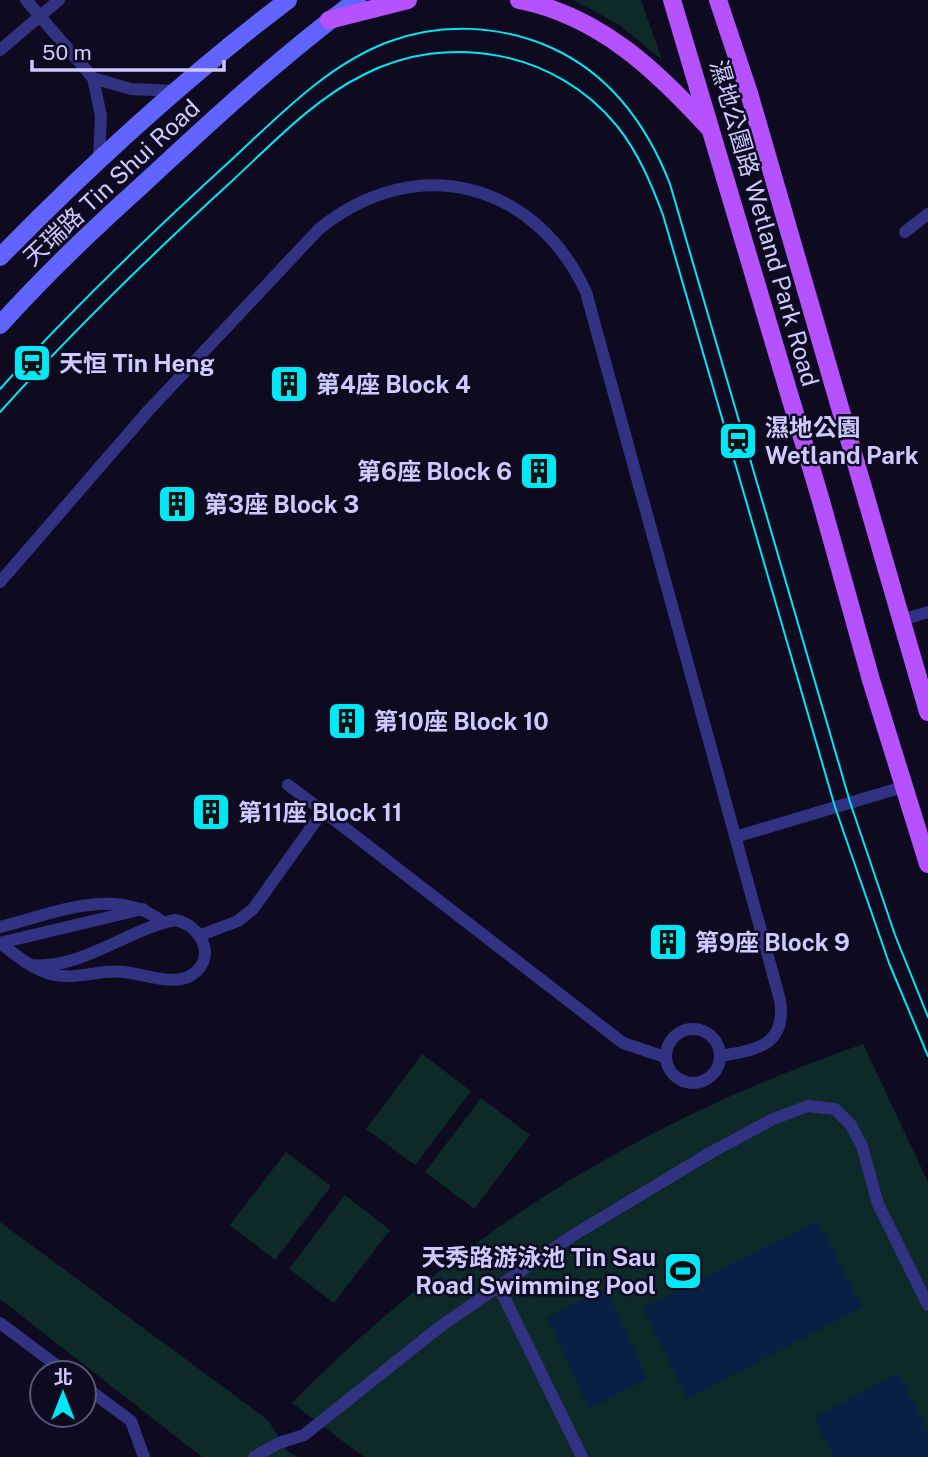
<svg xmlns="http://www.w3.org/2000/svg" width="928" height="1457" font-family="'Public Sans','Noto Sans TC',sans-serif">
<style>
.green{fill:#0d2a28}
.water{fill:#072043}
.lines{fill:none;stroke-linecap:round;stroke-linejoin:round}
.service{stroke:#323283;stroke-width:12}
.secondary{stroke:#6164ff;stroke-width:18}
.primary{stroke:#b651ff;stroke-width:18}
.tram{stroke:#00e7f5;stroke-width:2}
.labels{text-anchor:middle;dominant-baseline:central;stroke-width:5;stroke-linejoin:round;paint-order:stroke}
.street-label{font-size:24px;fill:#cecaff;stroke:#0e0b20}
.poi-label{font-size:24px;font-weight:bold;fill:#cecaff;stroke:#0e0b20;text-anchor:start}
</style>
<rect width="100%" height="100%" fill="#0e0b20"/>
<path class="green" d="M573,0H641L662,60L618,24Z
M863,1044L928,1182V1457H364L292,1403C460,1233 638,1122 863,1044Z
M422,1054L471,1091L415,1165L366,1129Z
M481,1098L530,1135L474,1209L425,1172Z
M286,1152L331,1186L275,1260L230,1225Z
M345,1195L390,1230L334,1303L289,1269Z
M0,1222L268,1420L287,1451L298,1457H202L0,1299Z"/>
<path class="water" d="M818,1221L862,1307L688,1399L643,1308Z
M606,1288L647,1379L589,1409L547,1317Z
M898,1373L928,1430V1457H834L814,1418Z"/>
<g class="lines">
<path class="service" d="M26,0L93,78L101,116L99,157
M0,50L59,0
M93,78L131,89L175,91
M905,232L928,214
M0,582L148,411L319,229C415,151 535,181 586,292L780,1000C787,1046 756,1050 720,1056
M902,620L928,612
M288,785L323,811
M735,837L903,787
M0,927C53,914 117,884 164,923
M201,935L238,921L253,909L323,811L623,1043L665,1057
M0,943C16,955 31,968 50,974C75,981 99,969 124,972C143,974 170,985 188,977C219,962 203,925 175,920C125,930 82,970 30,965
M0,943L143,909
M666 1056a27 27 0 1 1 54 0a27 27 0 1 1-54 0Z
M498,1285L582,1457
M0,1323L67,1373
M84,1386L131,1421L144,1457
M254,1457L279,1443L304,1435L441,1326L572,1236L710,1153L773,1119L808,1106L835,1109L851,1125L862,1146L878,1204L928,1305"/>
<path class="secondary" d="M0,257C91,164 185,78 288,0
M0,325C44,276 91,231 140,187C210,122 280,57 357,0"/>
<path class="primary" d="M519,0C600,16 657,71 710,129
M672,0L821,501L871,680L928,864
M718,0L749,93L928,712
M329,20L408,0"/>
<path class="tram" d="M0,389C72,309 149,235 229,162C277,118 325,66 388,42C440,22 501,25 552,48C611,75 647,125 670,184L850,802L895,935L928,1017
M0,412C73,331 151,255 232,181C273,143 313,100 363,75C448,31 556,51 617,126C638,152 651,183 663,215L835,807L889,963L928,1056"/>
</g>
<defs>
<g id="station-square" transform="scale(2.0125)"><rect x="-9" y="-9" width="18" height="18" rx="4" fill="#00e7f5" stroke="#0e0b20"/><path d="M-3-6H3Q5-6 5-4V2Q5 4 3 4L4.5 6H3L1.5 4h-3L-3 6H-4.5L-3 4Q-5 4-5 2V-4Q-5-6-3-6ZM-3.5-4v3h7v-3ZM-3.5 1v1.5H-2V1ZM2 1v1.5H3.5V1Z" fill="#111"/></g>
<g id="building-square" transform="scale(2.0125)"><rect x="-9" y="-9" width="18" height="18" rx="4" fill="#00e7f5" stroke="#0e0b20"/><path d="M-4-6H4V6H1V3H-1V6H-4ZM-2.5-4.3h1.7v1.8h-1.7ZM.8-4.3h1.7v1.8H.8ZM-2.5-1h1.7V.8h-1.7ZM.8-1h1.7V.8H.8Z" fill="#111"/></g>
<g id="stadium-square" transform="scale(2.0125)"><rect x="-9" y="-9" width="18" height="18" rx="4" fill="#00e7f5" stroke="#0e0b20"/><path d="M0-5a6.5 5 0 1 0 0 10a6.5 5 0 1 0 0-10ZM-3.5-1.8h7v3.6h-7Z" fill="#111"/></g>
</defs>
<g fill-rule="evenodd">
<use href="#station-square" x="32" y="363"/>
<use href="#building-square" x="289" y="384"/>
<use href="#station-square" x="738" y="441"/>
<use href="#building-square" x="539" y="471"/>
<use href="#building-square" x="177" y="504"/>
<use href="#building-square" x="347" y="721"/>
<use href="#building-square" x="211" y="812"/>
<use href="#building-square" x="668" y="942"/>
<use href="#stadium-square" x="683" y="1271"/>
</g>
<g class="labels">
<g class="street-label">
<text transform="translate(111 182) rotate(-43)">天瑞路 Tin Shui Road</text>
<text transform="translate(765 223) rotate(74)">濕地公園路 Wetland Park Road</text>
</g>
<g class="poi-label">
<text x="59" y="363">天恒 Tin Heng</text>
<text x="316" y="384">第4座 Block 4</text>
<text x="765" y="427">濕地公園<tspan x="765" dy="28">Wetland Park</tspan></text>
<text x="512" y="471" text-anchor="end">第6座 Block 6</text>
<text x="204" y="504">第3座 Block 3</text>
<text x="374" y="721">第10座 Block 10</text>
<text x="238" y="812">第11座 Block 11</text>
<text x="695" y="942">第9座 Block 9</text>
<text x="656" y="1257" text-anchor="end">天秀路游泳池 Tin Sau<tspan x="656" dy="28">Road Swimming Pool</tspan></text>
</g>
</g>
<g transform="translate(63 1394)"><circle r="33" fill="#0e0b20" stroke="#5b5779" stroke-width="2"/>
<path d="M0-5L12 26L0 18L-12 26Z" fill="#00e7f5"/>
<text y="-10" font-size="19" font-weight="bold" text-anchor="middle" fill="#cecaff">北</text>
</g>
<path d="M32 60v10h192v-10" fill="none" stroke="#cecaff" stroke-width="3.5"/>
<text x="42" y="60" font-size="21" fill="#cecaff" stroke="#0e0b20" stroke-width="5" paint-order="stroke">50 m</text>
</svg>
